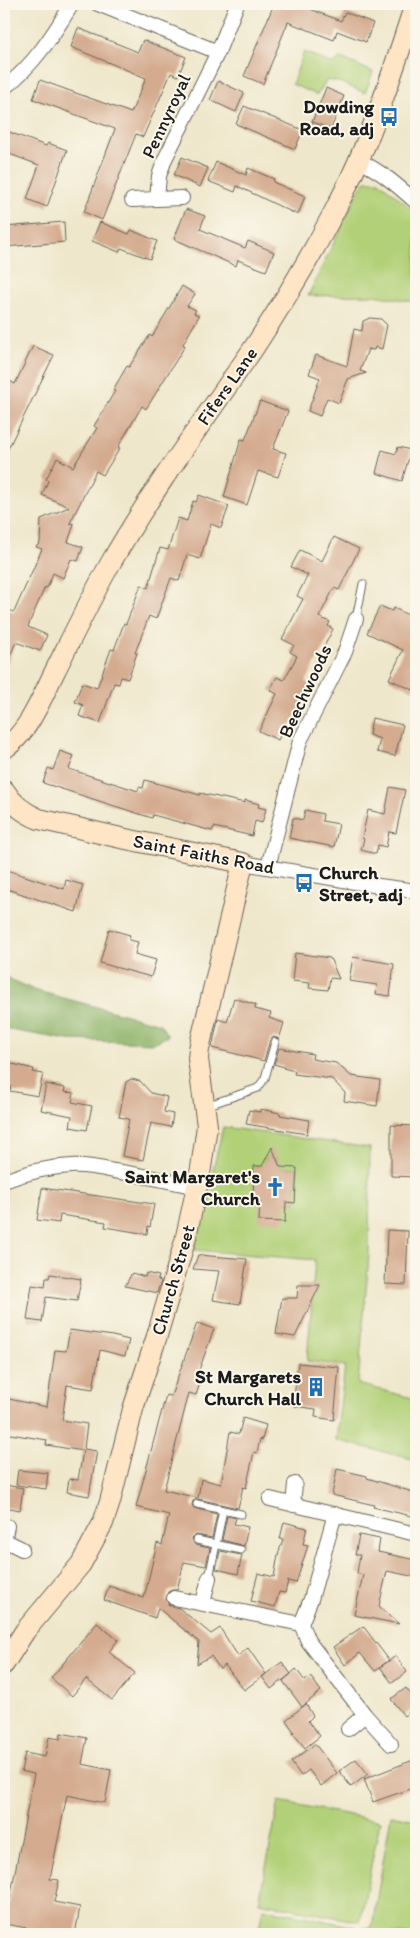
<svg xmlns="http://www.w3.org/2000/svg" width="420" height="1938" font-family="Itim,sans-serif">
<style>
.green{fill:#b1d077;stroke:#66764a;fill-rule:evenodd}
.forest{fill:#8cb268;stroke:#546742}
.building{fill:#d4ab8f}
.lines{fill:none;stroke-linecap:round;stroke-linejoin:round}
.lane-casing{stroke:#666359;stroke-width:9}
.street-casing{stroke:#666359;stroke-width:16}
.secondary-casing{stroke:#666359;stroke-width:22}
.lane{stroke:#fff;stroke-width:7}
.street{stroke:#fff;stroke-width:14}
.secondary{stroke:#fde5c5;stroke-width:20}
.labels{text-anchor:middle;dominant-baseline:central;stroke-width:4;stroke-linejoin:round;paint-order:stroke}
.poi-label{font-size:19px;font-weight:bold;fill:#1c1c1c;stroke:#fbf7ec;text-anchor:end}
.street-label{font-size:19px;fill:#1c1c1c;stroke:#fbf7ec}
</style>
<rect width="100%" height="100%" fill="#fbf7ec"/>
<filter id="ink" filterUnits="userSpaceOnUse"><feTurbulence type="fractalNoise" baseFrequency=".02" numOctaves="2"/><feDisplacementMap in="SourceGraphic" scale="10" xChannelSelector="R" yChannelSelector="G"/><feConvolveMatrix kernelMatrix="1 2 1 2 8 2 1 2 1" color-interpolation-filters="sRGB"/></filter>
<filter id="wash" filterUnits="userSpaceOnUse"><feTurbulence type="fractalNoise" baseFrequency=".0096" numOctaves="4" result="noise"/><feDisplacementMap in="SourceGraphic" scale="20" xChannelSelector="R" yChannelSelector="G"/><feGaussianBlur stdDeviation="1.12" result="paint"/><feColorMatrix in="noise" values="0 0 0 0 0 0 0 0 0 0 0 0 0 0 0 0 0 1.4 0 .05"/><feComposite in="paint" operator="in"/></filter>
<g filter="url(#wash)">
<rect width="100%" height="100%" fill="#efe7cb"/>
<path class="green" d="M304,52L333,64L341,58L373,72L365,93L339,82L327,80L317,95L292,84Z
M366,181H379L416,213V302L374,295L308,296L359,190Z
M223,1127L370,1148L369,1256L358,1384L416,1399V1460L336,1440L345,1366L307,1361L315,1260L194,1250ZM272,1155L276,1157L278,1162L276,1167L297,1168L295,1203L253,1200L255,1166H265L264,1161L267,1157Z
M279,1801L380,1821L360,1922L259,1902Z
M391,1815L416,1820V1934H359L360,1929L372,1927Z
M263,1908L356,1927L355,1934H258Z"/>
<path class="forest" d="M4,976L34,990L160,1024L168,1036L154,1043L68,1040L4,1029Z"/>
<g id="blocks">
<path class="building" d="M274,4H297L341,21L345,12L373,23L366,42L337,31L334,40L288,22L263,84L244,76Z
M78,28L138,52L143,40L186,57L178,76L171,73L143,137L136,134L102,220L84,212L115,129L33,99L40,80L131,113L146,78L71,47Z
M218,81L244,93L236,112L210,100Z
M326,88L344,96L331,129L312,122Z
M244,106L303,130L295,149L236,124Z
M4,130L46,146L48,143L67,150L47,207L27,199L39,165L4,152Z
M182,157L208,168L200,187L174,175Z
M216,162L246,175L248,168L274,179L273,182L305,196L298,215L237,186L235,192L208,181Z
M186,209L205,216L200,229L245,248L248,241L274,252L266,271L238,260L236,266L174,239Z
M64,222L65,242L4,247V227Z
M100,222L129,234L131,230L157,241L150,259L121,248L119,252L92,241Z
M182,286L195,294L187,306L196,310L194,313L199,316L183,344L185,346L146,409L142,406L118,447L120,448L103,475L96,471L70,523L74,524L68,542L83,547L78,561L71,559L63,578L53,573L47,588L45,587L31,619L28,627L47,635L40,651L16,642L4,670V608L14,612L42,549L36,547L40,543L41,519L69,507L42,495L48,481L46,479L57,458L73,467L97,428L94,426L115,391L113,390L127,366L129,367L150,335L152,337Z
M370,318L381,319L387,325L382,349L375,347L374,350L368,349L360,371L366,373L348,379L339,403L327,398L320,416L308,411L320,378L309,374L316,355L347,366L354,329L362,331L363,321Z
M33,346L54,355L4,457V378L15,384Z
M260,401L288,411L273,449L286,453L278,477L258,471L247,505L224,497L241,439L245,440Z
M398,447L411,450L402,481L376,473L382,450L396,454Z
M199,495L229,506L221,528L211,524L200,559L187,555L179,581L171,578L156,619L149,616L135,653H137L128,679L121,677L119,684L114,683L100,723L79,716L83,705L75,702L82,683L97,688L111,649L114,650L124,623L126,624L141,585L148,588L160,548L168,550L178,518L187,521L193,501L196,502Z
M334,537L359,549L339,590L334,588L319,617L330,622L328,626L333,629L306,682L312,685L290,728L285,726L278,740L259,731L277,694L270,690L277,677L284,680L297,656L290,652L294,645L282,639L303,599L297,596L308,575L291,567L300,550L322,561Z
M380,606L392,611L394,608L416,619V682L413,690L389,679L403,650L367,633Z
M372,718L403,725L395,756L377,752L380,739L369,735Z
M60,751L74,756L69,769L138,791L139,787L143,788L145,780L200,795V793L245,803V800L259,804L258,807L266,809L262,823L255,821L252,836L214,827L212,831L153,815L152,818L43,783L48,768L53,770Z
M390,787L405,790L396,833L389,832L386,847L378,845L376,854L361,850L364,839L362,838L368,810L385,814Z
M305,810L323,814L322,821L339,824L334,847L289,838L293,818L303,820Z
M4,869L64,889L66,880L83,885L76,912L4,888Z
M109,929L130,935L129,940L138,942L135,954L156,960L151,977L100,963Z
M295,953L330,958L339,979L330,978L328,990L309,988L310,983L292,981Z
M353,957L394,964L390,996L376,994L377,985L349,981Z
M234,998L256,1005L255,1009L271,1013L269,1018L284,1023L279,1039L274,1037L270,1040L264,1061L212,1048L218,1019L227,1022Z
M279,1048L313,1054L312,1059L336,1063L351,1076L380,1080L377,1106L344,1101L345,1093L332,1079L294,1074L295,1071L283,1068L284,1067L274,1064Z
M4,1062L34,1069L33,1072L43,1074L38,1096L10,1091L11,1086L4,1084Z
M131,1079L140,1081L151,1093L167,1097L164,1112L173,1114L171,1127L151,1123L143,1160L122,1156L129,1119L119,1117L126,1082Z
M46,1084L65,1088L64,1092L74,1093L72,1102L92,1106L87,1130L70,1127L72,1116L41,1110Z
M260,1109L280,1113V1115L309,1120L307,1134L246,1124L249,1110L260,1112Z
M391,1125L416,1126V1177L391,1176Z
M272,1147L280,1167L297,1168L295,1203L286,1202L285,1222L259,1221L260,1200H253L254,1166H262Z
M42,1188L154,1204L150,1227L148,1226L147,1234L105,1227L106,1222L60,1215L59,1223L37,1220Z
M387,1230L408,1231L406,1285L385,1284Z
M198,1255L247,1259L240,1304L213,1300L219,1271L193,1269Z
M132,1273L145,1277L146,1273L159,1276L158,1280L161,1281L157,1293L125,1286Z
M50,1274L81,1279L77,1301L46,1297L42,1322L27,1320L32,1285L45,1287L46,1278H49Z
M298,1285H320L295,1337L276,1334L282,1298H297Z
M197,1323L214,1329L195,1381L200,1383L196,1395L189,1393L164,1490L198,1498L201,1479L221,1484L230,1432L239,1434L243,1418L266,1425L262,1440L260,1439L257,1453L254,1452L246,1488L243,1487L238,1508L198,1499L193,1501L192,1505L194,1508L217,1514L212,1538L196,1535L192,1539L195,1545L210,1548L206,1566L184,1562L177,1590H172L168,1592L166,1600L169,1605L179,1608L211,1634L220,1628L238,1656L248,1648L266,1674L244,1690L225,1665L220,1669L211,1656L197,1664L199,1642L158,1608L155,1618L104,1600L109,1586L144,1598L157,1543L162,1545L169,1515L136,1507L166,1395L171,1396Z
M70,1330L113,1336L129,1340L125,1356L100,1350L93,1389L67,1385L62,1420L87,1424L84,1449L97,1451L89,1496L67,1492L69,1479L78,1480L83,1451L46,1445L47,1440L4,1433V1398L47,1407L55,1350L66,1351Z
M298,1363L339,1367L334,1420L315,1417L316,1409L293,1406Z
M337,1469L367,1476V1478L416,1493V1517L373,1507L374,1505L332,1495Z
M18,1470L48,1473L46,1489L16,1485Z
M4,1485L23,1488L20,1510L4,1507Z
M227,1516L236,1518L234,1524L248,1527L244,1546L222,1540Z
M284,1522L307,1528L303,1544L308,1545L296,1583L288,1581L285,1593L279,1592L275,1607L251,1601L258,1573L274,1577L278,1555L283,1539H280Z
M359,1535L380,1539L378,1552L416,1560V1577L387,1571L379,1606L399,1624L354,1615L363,1575L357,1573L360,1555H355Z
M220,1551L242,1555L238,1574L216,1569Z
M97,1623L118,1640L109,1652L135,1673L112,1700L86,1679L72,1696L51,1678Z
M363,1626L389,1660L375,1671L360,1653L345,1665L333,1647Z
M396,1656L407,1672L392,1683L380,1667Z
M282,1662L291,1674L271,1689L262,1677Z
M296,1669L305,1681L310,1676L321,1691L302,1707L283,1681Z
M406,1688L416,1701V1706L404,1716L391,1699Z
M306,1704L313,1716L308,1721L320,1736L305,1748L293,1733L294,1732L286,1720Z
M61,1733L87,1738L82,1764L111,1770L105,1803L67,1795L50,1879L59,1880L54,1902L80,1907L75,1934H59L5,1924L34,1774L21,1771L25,1753L45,1757L49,1737L60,1739Z
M315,1744L337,1773L321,1786L309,1770L301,1776L291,1762Z
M356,1759L368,1774L351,1787L339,1771Z
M416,1759V1787L373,1802L364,1779Z"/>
</g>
</g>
<g filter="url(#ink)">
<use href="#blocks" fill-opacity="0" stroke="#666359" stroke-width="1"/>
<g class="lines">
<g class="lane-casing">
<path id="lane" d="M356,619L363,584
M206,1106L258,1088L265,1078L275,1042
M197,1504L223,1510L209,1578
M223,1510L241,1514
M197,1540L241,1550"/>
</g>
<g class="street-casing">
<path id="street" d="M98,4L218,52
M4,88C34,65 53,35 72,4
M359,161C381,171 398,186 416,202
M182,198L157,199L159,176L165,159L218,52L237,4
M132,200L157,199
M243,863L379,886L416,891
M268,867L300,741L345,652L356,619
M4,1181C25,1173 49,1167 71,1166C85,1165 100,1168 114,1171C142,1175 169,1181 197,1187
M270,1499L416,1534
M293,1505L295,1484
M335,1514L311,1599L301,1624L308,1641L365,1715L391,1744
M4,1540L22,1549
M4,1542L7,1526
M174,1598L301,1624
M203,1603L209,1578
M348,1729L365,1715"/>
</g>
<g class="secondary-casing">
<path id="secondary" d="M4,749C29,732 42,697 55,671C73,635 91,598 110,564C153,489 204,420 253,349C282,305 310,258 334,212C369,146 392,75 415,4
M4,790C13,805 24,813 39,819L121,838L243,863L199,1049L198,1059L207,1126L201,1168L185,1241L156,1339L133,1409L110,1502L103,1523L81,1564L25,1631L4,1664"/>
</g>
<use href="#lane" class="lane"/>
<use href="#street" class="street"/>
<use href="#secondary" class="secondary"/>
</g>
</g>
<defs>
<g id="bus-bare" transform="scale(1.5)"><path d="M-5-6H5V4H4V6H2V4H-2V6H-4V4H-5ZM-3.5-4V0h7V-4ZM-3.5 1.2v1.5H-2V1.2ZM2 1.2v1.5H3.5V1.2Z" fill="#1f6fb2" stroke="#fbf7ec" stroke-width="2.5" paint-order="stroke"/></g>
<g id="church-bare" transform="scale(1.5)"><path d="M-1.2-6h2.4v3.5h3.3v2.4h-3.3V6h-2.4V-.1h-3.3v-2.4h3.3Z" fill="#1f6fb2" stroke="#fbf7ec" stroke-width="2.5" paint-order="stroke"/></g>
<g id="building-bare" transform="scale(1.5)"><path d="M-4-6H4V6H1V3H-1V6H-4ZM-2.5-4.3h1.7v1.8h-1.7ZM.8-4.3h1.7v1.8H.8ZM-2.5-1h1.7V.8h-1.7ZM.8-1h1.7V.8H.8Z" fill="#1f6fb2" stroke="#fbf7ec" stroke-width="2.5" paint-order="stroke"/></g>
</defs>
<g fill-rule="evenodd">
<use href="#bus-bare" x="389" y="117"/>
<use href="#bus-bare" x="304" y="883"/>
<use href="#church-bare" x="275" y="1187"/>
<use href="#building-bare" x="316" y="1387"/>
</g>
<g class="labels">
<g class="poi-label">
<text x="374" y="106">Dowding<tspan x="374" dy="22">Road, adj</tspan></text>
<text x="319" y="872" text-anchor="start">Church<tspan x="319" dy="22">Street, adj</tspan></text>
<text x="260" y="1176">Saint Margaret's<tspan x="260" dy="22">Church</tspan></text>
<text x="301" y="1376">St Margarets<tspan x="301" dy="22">Church Hall</tspan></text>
</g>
<g class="street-label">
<text transform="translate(166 116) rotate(-65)">Pennyroyal</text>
<text transform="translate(227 386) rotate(-55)">Fifers Lane</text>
<text transform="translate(305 691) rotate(-65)">Beechwoods</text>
<text transform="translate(204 854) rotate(11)">Saint Faiths Road</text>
<text transform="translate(173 1280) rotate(-74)">Church Street</text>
</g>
</g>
<rect width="420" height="1938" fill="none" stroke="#fbf7ec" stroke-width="20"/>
</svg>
